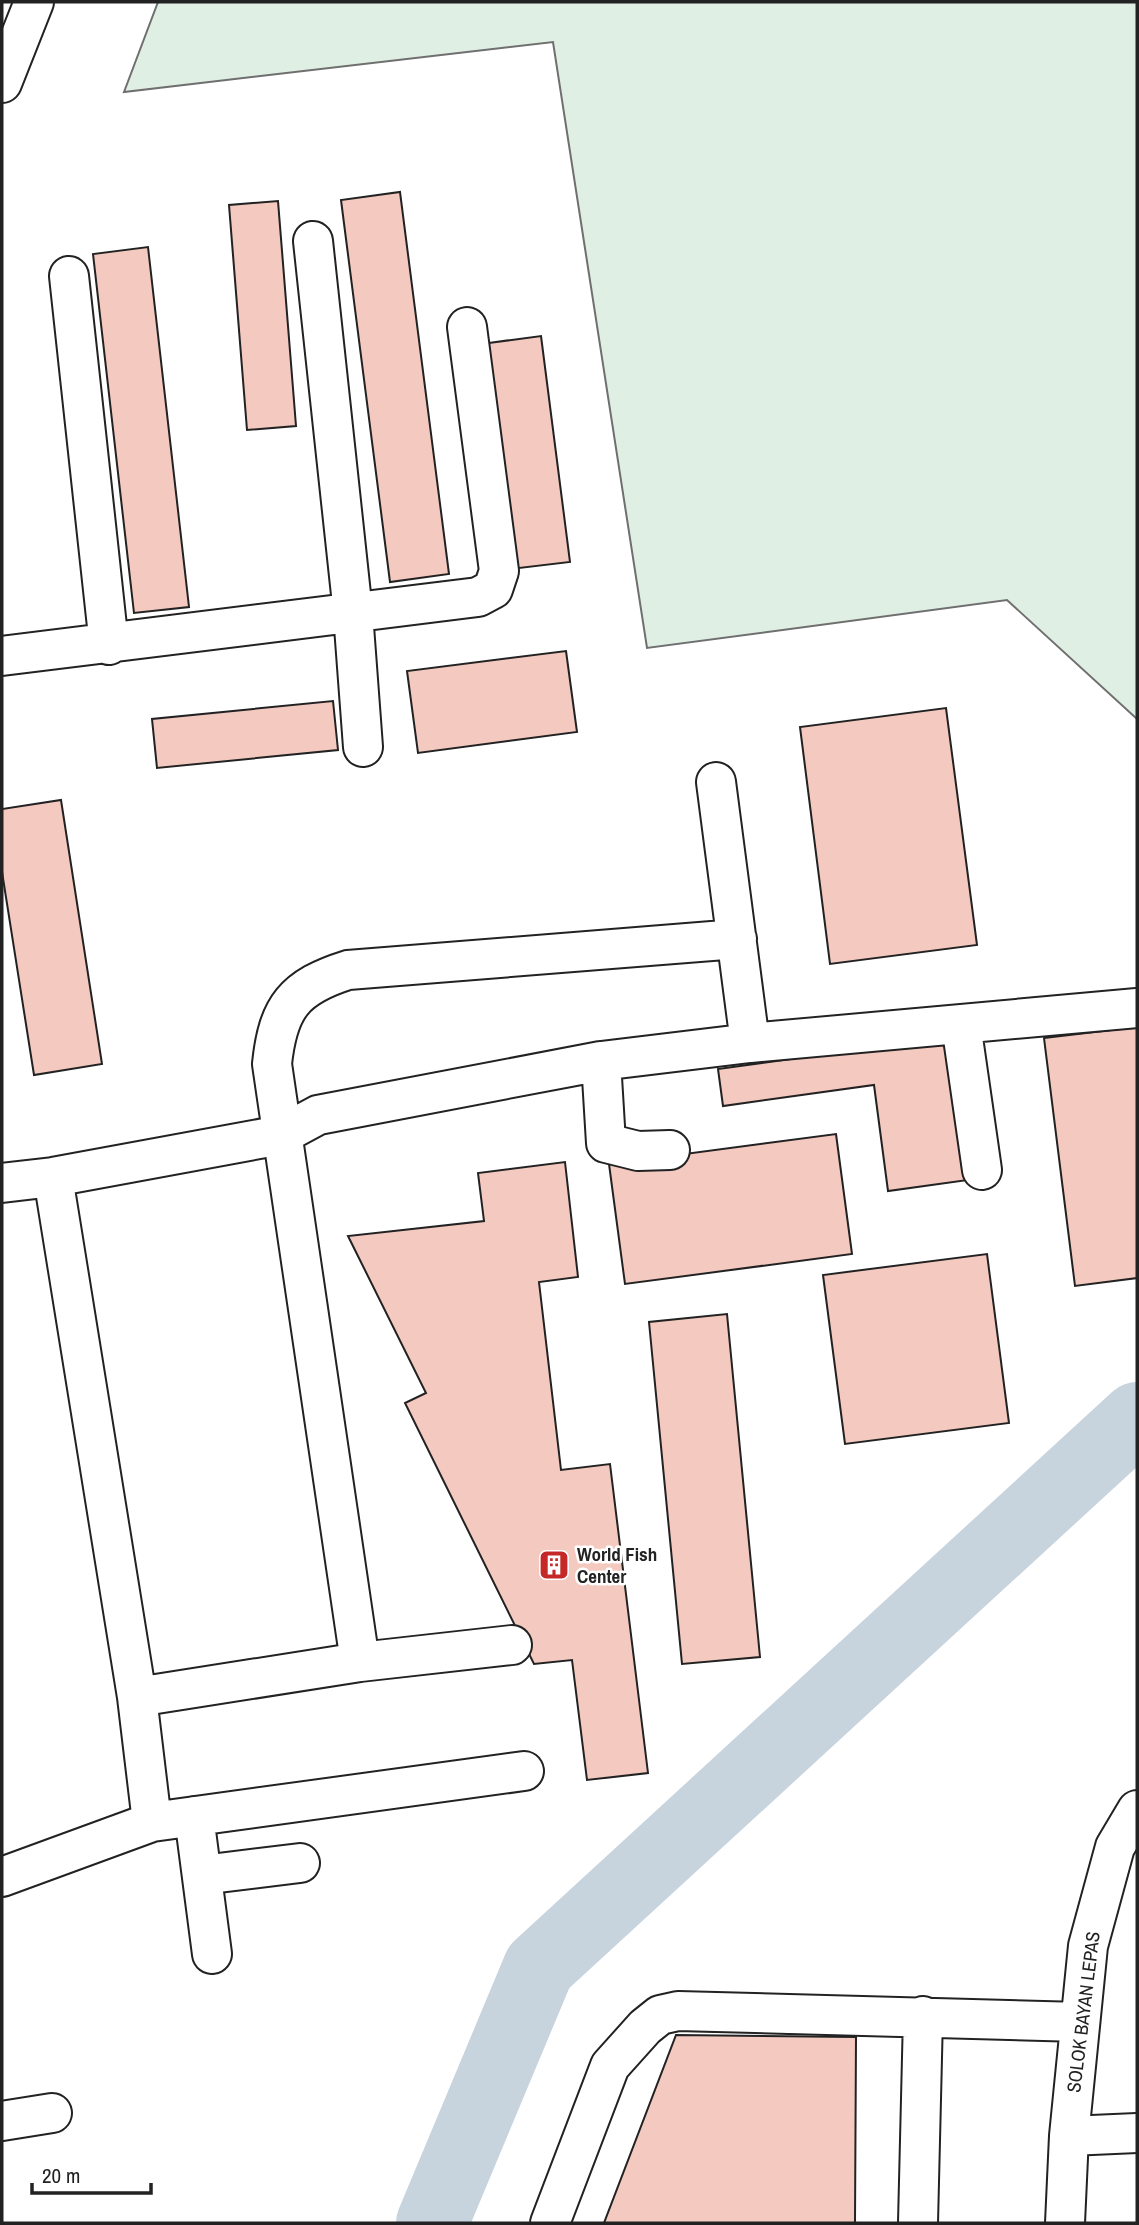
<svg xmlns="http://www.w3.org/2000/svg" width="1139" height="2225" font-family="'Archivo Narrow',sans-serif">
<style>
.green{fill:#e0efe3;stroke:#6f6f6f;stroke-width:2}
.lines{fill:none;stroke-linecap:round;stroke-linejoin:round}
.river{stroke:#c7d3dd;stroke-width:72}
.building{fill:#f3c9c0;stroke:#222;stroke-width:2}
.minor-casing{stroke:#222;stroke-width:42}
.minor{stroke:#fff;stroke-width:38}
.labels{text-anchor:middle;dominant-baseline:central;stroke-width:5;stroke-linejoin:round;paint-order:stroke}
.poi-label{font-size:19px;font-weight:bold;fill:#222;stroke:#fff;text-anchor:start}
.street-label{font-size:19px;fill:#222;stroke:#fff}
</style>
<rect width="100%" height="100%" fill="#fff"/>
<path class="green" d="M158,2H1137V719L1007,600L647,648L553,42L124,92Z"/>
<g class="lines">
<path class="river" d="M432,2223L539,1967L1137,1418"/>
</g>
<path class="building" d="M400,192L449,574L390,582L341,200Z
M278,201L296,426L247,430L229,205Z
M148,247L189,607L134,613L93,254Z
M541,336L570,562L511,569L481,344Z
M566,651L577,732L418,753L407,671Z
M333,701L338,750L157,768L152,719Z
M946,708L977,945L830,964L800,727Z
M61,800L102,1064L34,1075L2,872V809Z
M1137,1027V1278L1075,1286L1044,1038Z
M949,1037L968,1180L888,1191L874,1085L723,1106L718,1069Z
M836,1134L852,1254L625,1284L609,1164Z
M565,1162L578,1277L539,1282L561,1470L610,1464L648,1773L587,1780L572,1660L534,1664L405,1403L426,1393L348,1236L484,1221L478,1173Z
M987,1254L1009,1423L845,1444L823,1275Z
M727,1314L760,1657L682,1664L649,1322Z
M676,2035L856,2037L855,2223H604Z"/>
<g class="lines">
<g class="minor-casing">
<path id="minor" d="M2,83L34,2
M313,241L353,613L363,747
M69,276L109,645
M2,656L478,597L493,589L499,571L467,327
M716,782L750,1043
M961,1024L982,1170
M601,1061L606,1143L638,1151L670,1150
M53,1177L137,1697L152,1822
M2,1183L53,1177L281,1135L318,1115L601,1061L750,1043L1137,1008
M360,1662L272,1064C278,1007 294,987 348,970L737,939
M137,1697L360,1662L512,1645
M194,1816L212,1954
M202,1875L300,1863
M2,1877L152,1822L524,1771
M2,2121L52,2113
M1069,2136L1137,2133
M550,2223L610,2066L645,2027L660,2015L678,2011L1080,2022
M918,2223L923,2016
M1065,2223L1069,2136L1088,1946L1115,1847L1137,1810"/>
</g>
<use href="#minor" class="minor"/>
</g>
<defs>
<g id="building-square" transform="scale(1.575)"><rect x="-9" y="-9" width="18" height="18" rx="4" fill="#c62828" stroke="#fff"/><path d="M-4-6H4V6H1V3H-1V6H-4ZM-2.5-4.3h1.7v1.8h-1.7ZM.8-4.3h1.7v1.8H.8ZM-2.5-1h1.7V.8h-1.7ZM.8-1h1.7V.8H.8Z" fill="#fff"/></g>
</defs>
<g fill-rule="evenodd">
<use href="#building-square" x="554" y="1565"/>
</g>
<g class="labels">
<g class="poi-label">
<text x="577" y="1554">World Fish<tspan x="577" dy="22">Center</tspan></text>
</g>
<g class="street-label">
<text transform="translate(1083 2012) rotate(-83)">SOLOK BAYAN LEPAS</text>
</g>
</g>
<rect width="1139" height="2225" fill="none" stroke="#222222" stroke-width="7"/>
<path d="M32 2183v10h119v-10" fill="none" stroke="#222222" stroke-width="3.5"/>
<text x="42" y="2183" font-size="21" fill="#222222" stroke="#ffffff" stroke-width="5" paint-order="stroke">20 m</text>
</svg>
